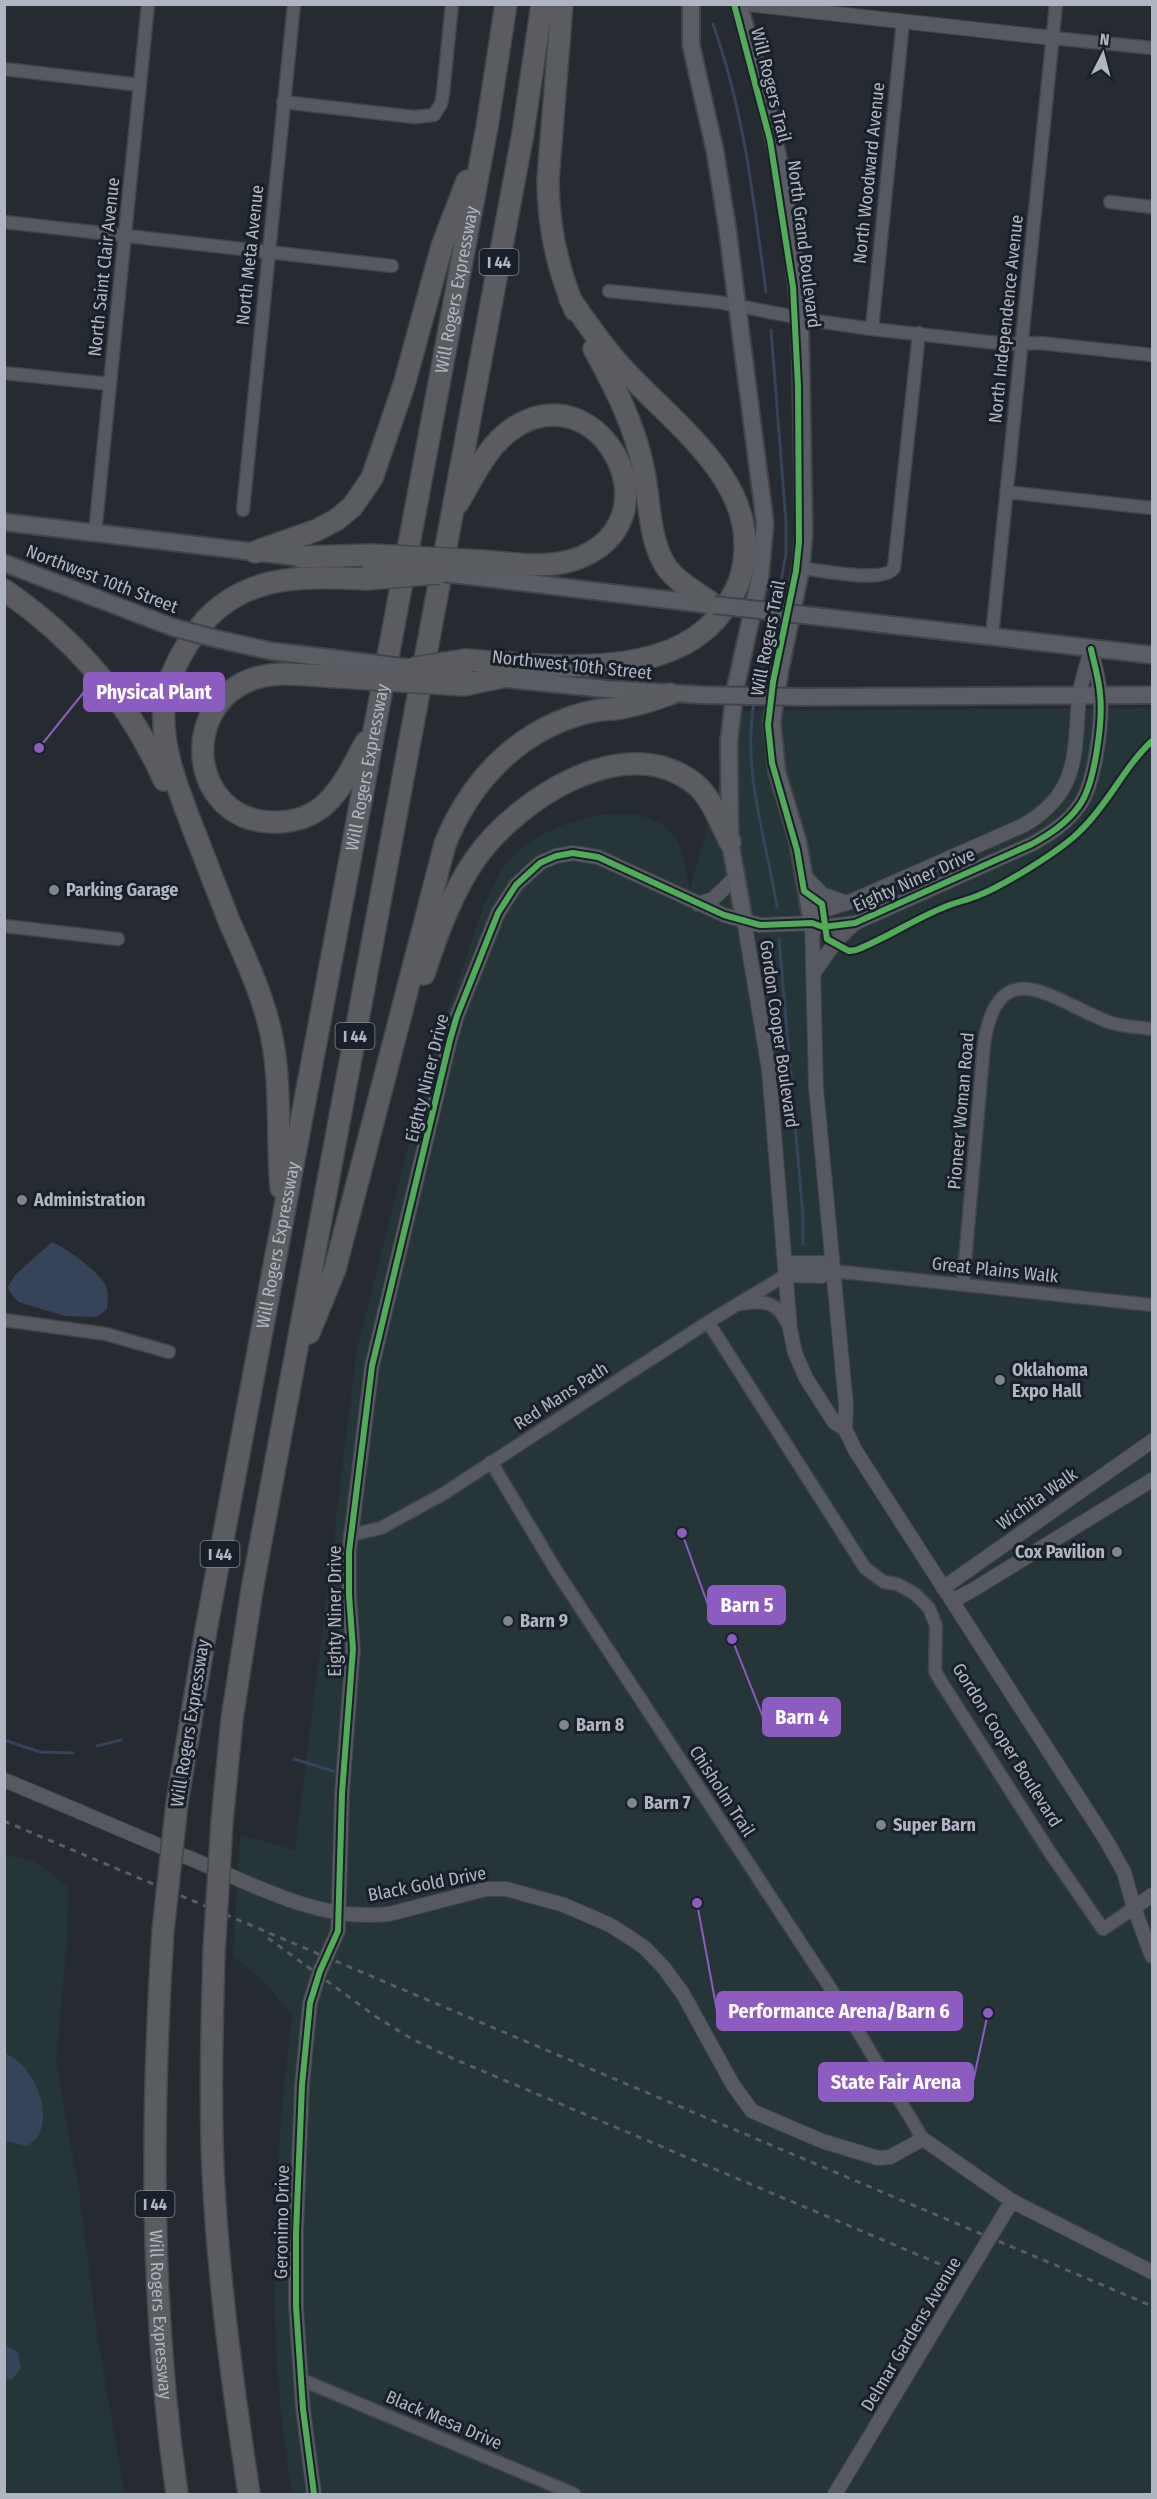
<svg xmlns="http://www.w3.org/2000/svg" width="1157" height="2499" font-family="'Fira Sans Condensed',sans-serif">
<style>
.green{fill:#263537}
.water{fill:#364359}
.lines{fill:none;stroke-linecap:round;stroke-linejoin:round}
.stream{stroke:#364359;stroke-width:3}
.minor-casing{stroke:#424449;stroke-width:15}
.tertiary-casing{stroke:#424449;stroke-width:16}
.secondary-casing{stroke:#424449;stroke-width:20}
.motorway-casing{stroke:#42464d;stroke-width:24}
.minor{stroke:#56595f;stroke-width:12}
.tertiary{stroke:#56595f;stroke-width:14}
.secondary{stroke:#5a5d64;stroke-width:16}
.motorway{stroke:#5a5c60;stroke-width:21}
.rail{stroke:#595c62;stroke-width:3;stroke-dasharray:6 6;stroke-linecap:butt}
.secondary-bridge-casing{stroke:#424449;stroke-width:20;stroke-linecap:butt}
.motorway-bridge-casing{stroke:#42464d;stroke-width:24;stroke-linecap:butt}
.secondary-bridge{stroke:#5a5d64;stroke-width:16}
.motorway-bridge{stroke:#5a5c60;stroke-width:21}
.cycleway-casing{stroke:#1a202a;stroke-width:10}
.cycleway{stroke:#51ab58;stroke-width:6}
.poi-dot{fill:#7f858f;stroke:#1a202a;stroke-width:2}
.labels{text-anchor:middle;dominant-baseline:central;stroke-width:6;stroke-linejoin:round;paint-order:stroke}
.shield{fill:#1a202a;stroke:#828994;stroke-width:1.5}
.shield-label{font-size:16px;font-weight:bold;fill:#afb6c2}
.street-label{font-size:18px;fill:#afb6c2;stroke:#1a202a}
.poi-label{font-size:18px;font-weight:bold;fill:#afb6c2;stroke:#1a202a;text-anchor:start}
.leader{fill:none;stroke:#8d5cc0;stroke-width:2}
.callout-dot{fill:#8d5cc0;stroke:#1a202a;stroke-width:2}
.callout{fill:#8d5cc0;stroke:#8d5cc0;stroke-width:2}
.callout-label{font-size:20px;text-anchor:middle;font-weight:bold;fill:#fff}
</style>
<rect width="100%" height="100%" fill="#262a31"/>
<path class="green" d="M1152,708V2494H292C287,2460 282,2425 279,2390C268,2265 277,2139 292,2015L264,1982L233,1956L240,1835L295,1850L357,1349L427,1071L484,905C492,888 499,871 512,857C545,823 633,792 672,833C686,848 685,871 690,889L720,781L723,711Z
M4,1855L35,1861L68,1887L67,1942L56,2061L79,2191L98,2339L124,2494H5Z"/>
<path class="water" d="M52,1242C65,1247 104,1275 107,1289C109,1295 107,1303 107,1309L97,1317L65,1316L18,1302L9,1291L8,1286L16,1274Z
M5,2053C31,2064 51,2105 40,2132C38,2138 32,2142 27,2146L5,2141Z
M5,2345L18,2352L21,2368L12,2379L5,2380Z"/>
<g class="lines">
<path class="stream" d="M713,24C744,111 754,201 766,292
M771,330L786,522V553L777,605
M757,690L773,618
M754,702C742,772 766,838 777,907
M779,939L803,1216V1244
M4,1740L40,1752L73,1753
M97,1746L121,1740
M294,1759L333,1771"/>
<g class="minor-casing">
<path id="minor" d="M1053,38L1152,48
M4,69L140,85
M283,102L414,117L434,115L441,104L443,93L452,4
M1110,202L1152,207
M4,222L392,266
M609,291L718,302L816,321L872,329L1007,344L1040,343L1152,355
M872,329L903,21
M4,373L110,384
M1007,492L1152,508
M243,510L294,4
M95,533L148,4
M801,568C820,570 883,584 894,568L919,333
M992,636L1056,4
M4,926L118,939
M833,1271L1152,1305
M963,1285L984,1044C998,950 1053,1000 1106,1021C1121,1027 1137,1027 1152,1029
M741,1304C766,1299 779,1303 789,1327
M4,1320L106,1334L169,1352
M708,1322L865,1568L884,1582L897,1584L915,1594L929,1608L936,1626L935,1671L940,1680L1051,1854L1103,1929L1134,1908
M491,1462L557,1572L850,2018L923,2139
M350,1535L381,1528L443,1494L708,1322L786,1275
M300,2379L574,2494"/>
</g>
<g class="tertiary-casing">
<path id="tertiary" d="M747,4L1053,38
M805,876L822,894L847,903
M698,904L713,899L736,877
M744,920L769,1070L790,1329L795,1353L806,1378L834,1422L845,1429L855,1450L1106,1840L1124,1872L1134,1908L1152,1956
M812,923L816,1088L846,1405L845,1429
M812,923L821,911L847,903L1024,825C1080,792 1074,754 1079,697C1081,682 1087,666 1090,652
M813,974L836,941L855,923
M786,1275L794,1263H821L833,1271
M786,1275L821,1276L833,1271
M943,1588L1152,1441
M952,1601L971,1591L1152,1480
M4,1780C68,1806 130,1834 194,1860C257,1886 319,1922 389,1914L486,1889H506L564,1905L610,1925L632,1939L645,1948L664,1968L683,1994L733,2085L752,2111L822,2141L878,2158L890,2157L923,2139L1012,2201L1152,2272
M1134,1908L1152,1895
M314,2494L303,2409L296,2306V2233L302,2085L310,2003L320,1971L338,1931L342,1793L353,1649L349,1595V1552L372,1366L450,1040L457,1016L498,913L516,885L540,863L556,856L573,853L598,857L724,915L760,925L812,923L823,927L855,923L1032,844C1050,834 1067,823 1079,806C1095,785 1103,720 1100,694C1099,679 1094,663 1091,649
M835,2494L1012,2201"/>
</g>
<g class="secondary-casing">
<path id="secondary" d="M691,4V45L715,151L727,226L765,523L760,578L735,690L729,741L730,842L744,920
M739,4L767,107L780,167L793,250L800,318L804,532L801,568L780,670L772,721L777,772L798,842L812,923
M4,522L313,559
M4,563L172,627
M478,577L712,605
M822,617L1152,655
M213,638L271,651L339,659
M486,677L606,689L703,695
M802,697L1152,695"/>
</g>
<g class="motorway-casing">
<g id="motorway">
<path d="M562,4L548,179C548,225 557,268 575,310"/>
<path d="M594,349C615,387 634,424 643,467C650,498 648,537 665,565C676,582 698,593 714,605"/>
<path d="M458,503C473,478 487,446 512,429C600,368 683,524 573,560C545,569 511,563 482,561"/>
<path d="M255,552L317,530L336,520L352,507L372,478L404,385L442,246L467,181"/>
<path d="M301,557L372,555"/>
<path d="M4,590C76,639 129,701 164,780"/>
<path d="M464,660C544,664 672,685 724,609C732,597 739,586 742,572C750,539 742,506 723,477C699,440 662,409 631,377C607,353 589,326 570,299"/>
<path d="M338,677C312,676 281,670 256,678C178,702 188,819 271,822C289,823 308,818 322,807C342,791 354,763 366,742"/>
<path d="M464,685L498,678"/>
<path d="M424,974C437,934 452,892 476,858C518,799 626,728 695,784C712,798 720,823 730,842"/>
<path d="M281,1188C276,1132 283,1076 268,1021C259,987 244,955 230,923C217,891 205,858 192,826C178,788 161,749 164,707C166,682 178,658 193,636C236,573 300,576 368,579"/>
<path d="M309,1333L335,1269L445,844C471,779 522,726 594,711C604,709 615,710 626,707C641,704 656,699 670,694"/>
<path id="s1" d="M177,1803L206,1630L487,127L506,4"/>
<path d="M222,1822L232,1719L253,1584L523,133L542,4"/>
<path id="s2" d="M163,1931C151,2119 150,2307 177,2494"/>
<path d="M214,1952C212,2024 210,2097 213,2170C218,2279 233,2387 249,2494"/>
</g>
</g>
<use href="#minor" class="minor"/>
<use href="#tertiary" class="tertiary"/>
<use href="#secondary" class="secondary"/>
<use href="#motorway" class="motorway"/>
<path class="rail" d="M4,1821L1152,2306
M268,1938L375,2016L412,2039L454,2059L954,2270"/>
<g class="secondary-bridge-casing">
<path id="secondary-bridge" d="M371,565L478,577
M714,605L822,617
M172,627L213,638
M339,659L464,675
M703,695L802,697"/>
</g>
<g class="motorway-bridge-casing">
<path id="motorway-bridge" d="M372,555L482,561
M368,579L439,573
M413,668L464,660
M338,677L464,685
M163,1931L177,1803
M214,1952L222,1822"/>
</g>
<use href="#secondary-bridge" class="secondary-bridge"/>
<use href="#motorway-bridge" class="motorway-bridge"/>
<g class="cycleway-casing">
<path id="cycleway" d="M734,4L770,140L793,287L798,386L799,542L796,571L773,682L768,725L772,763L797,850L804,891L822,904L827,939L849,951L856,950C887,938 916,918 947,906C957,902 967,900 977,896C1003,886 1062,850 1081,830C1109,803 1124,767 1152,741
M314,2494L303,2409L296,2306V2233L302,2085L310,2003L320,1971L338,1931L342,1793L353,1649L349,1595V1552L372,1366L450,1040L457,1016L498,913L516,885L540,863L556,856L573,853L598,857L724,915L760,925L812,923L823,927L855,923L1032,844C1050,834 1067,823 1079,806C1095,785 1103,720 1100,694C1099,679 1094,663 1091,649"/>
</g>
<use href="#cycleway" class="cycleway"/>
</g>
<g class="poi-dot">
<circle cx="54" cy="890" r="6"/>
<circle cx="22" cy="1200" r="6"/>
<circle cx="1000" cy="1380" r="6"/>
<circle cx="1117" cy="1552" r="6"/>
<circle cx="508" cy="1621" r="6"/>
<circle cx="564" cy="1725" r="6"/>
<circle cx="632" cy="1803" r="6"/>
<circle cx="881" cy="1825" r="6"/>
</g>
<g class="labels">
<g class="shield">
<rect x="479.5" y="249" width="39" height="26" rx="4.5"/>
<rect x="335.5" y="1023" width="39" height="26" rx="4.5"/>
<rect x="200.5" y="1541" width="39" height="26" rx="4.5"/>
<rect x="135.5" y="2191" width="39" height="26" rx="4.5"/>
</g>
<g class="shield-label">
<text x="499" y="262">I 44</text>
<text x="355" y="1036">I 44</text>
<text x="220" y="1554">I 44</text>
<text x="155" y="2204">I 44</text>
</g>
<g class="street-label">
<text transform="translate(771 85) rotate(76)">Will Rogers Trail</text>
<text transform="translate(869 173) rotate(-84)">North Woodward Avenue</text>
<text transform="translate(804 244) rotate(83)">North Grand Boulevard</text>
<text transform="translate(250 255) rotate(-84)">North Meta Avenue</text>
<text transform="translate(104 267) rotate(-84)">North Saint Clair Avenue</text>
<text stroke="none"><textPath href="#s1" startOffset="1539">Will Rogers Expressway</textPath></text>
<text transform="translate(1006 319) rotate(-84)">North Independence Avenue</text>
<text transform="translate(102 579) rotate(21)">Northwest 10th Street</text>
<text transform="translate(768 638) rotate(-79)">Will Rogers Trail</text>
<text transform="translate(572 665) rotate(6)">Northwest 10th Street</text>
<text stroke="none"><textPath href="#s1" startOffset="1053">Will Rogers Expressway</textPath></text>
<text transform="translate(914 880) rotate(-24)">Eighty Niner Drive</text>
<text transform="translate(779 1034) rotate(82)">Gordon Cooper Boulevard</text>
<text transform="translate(427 1078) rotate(-76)">Eighty Niner Drive</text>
<text transform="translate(961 1111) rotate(-85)">Pioneer Woman Road</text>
<text stroke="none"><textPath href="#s1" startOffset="567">Will Rogers Expressway</textPath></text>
<text transform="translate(995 1270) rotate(6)">Great Plains Walk</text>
<text transform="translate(561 1396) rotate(-33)">Red Mans Path</text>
<text transform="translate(1037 1499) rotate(-35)">Wichita Walk</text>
<text transform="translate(335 1611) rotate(-90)">Eighty Niner Drive</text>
<text transform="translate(190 1723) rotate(-81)">Will Rogers Expressway</text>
<text transform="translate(1007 1745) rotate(58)">Gordon Cooper Boulevard</text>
<text transform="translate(722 1791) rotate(57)">Chisholm Trail</text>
<text transform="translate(427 1884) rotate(-11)">Black Gold Drive</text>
<text transform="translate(282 2222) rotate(-89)">Geronimo Drive</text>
<text stroke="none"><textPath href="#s2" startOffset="384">Will Rogers Expressway</textPath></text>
<text transform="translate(911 2334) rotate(-59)">Delmar Gardens Avenue</text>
<text transform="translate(444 2420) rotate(23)">Black Mesa Drive</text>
</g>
<g class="poi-label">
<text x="66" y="890">Parking Garage</text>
<text x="34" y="1200">Administration</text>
<text x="1012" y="1370">Oklahoma<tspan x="1012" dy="21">Expo Hall</tspan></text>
<text x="1105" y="1552" text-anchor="end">Cox Pavilion</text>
<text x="520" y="1621">Barn 9</text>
<text x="576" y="1725">Barn 8</text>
<text x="644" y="1803">Barn 7</text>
<text x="893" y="1825">Super Barn</text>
</g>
</g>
<path class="leader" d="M39 748L84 692M682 1533L708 1605M732 1639L763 1717M697 1903L717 2011M988 2013L973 2082"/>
<g class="callout-dot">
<circle cx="39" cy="748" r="6"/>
<circle cx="682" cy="1533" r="6"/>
<circle cx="732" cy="1639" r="6"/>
<circle cx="697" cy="1903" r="6"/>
<circle cx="988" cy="2013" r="6"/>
</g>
<g class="callout">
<rect x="84" y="673" width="140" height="38" rx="6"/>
<rect x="708" y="1586" width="77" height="38" rx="6"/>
<rect x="763" y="1698" width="77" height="38" rx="6"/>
<rect x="717" y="1992" width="245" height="38" rx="6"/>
<rect x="819" y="2063" width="154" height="38" rx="6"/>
</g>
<g class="callout-label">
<text x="154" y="699">Physical Plant</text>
<text x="747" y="1612">Barn 5</text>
<text x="802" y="1724">Barn 4</text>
<text x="839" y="2018">Performance Arena/Barn 6</text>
<text x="896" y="2089">State Fair Arena</text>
</g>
<rect width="1157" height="2499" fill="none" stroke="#afb6c2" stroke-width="12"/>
<g transform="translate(1103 54) rotate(6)" stroke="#1a202a" stroke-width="4.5" paint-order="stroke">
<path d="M0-4.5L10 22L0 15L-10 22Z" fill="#afb6c2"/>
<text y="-9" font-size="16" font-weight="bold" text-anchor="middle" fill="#afb6c2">N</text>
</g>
</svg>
